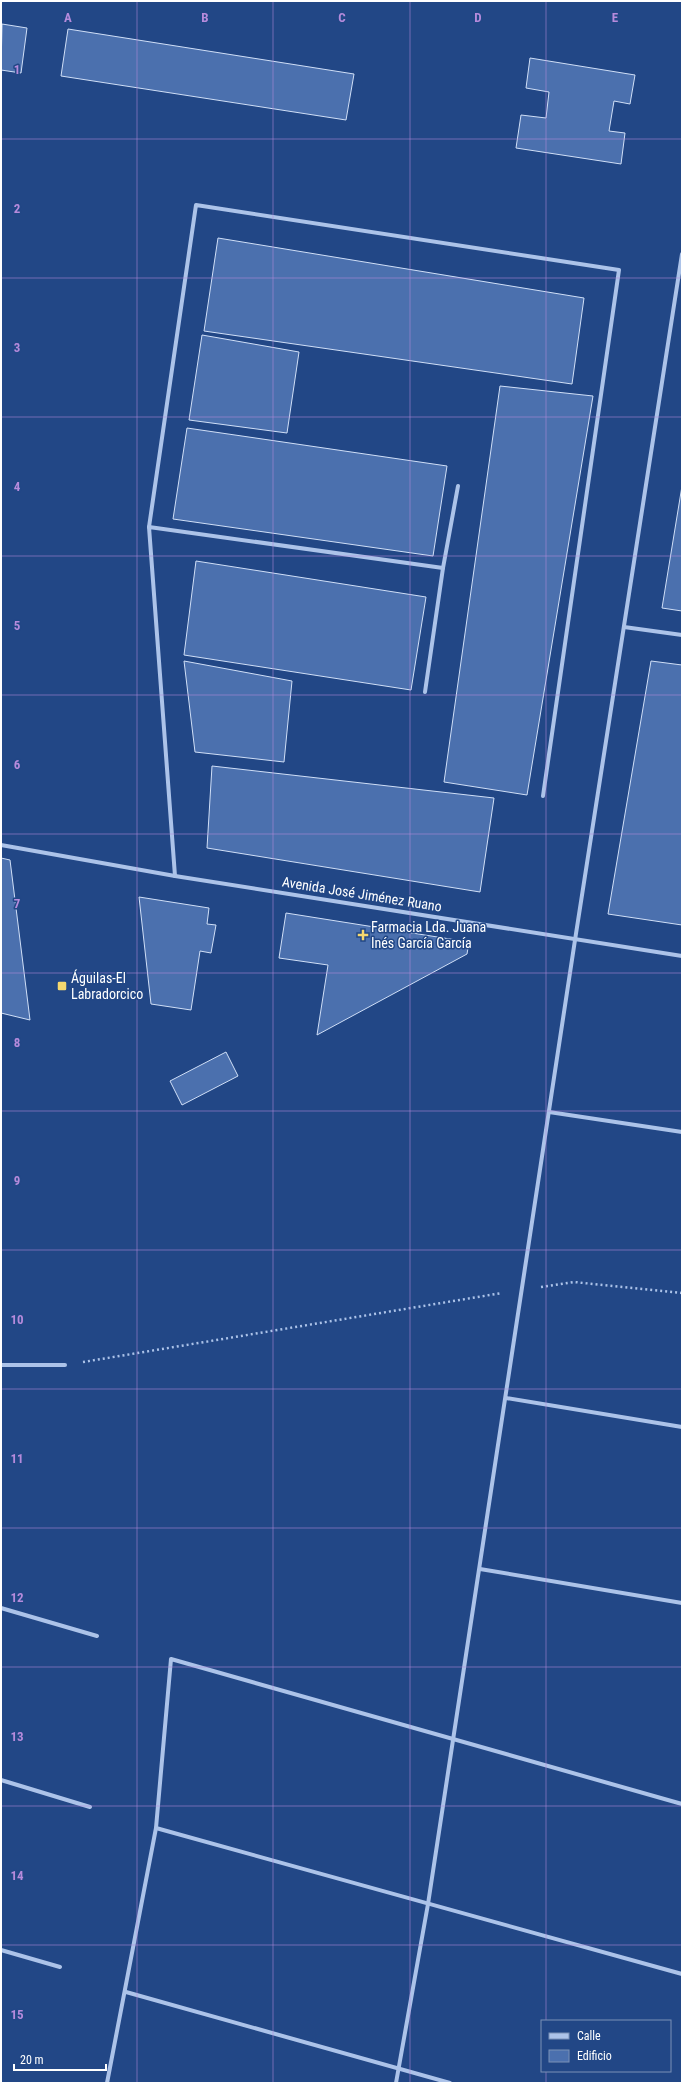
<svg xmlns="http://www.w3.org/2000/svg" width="683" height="2084" viewBox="0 0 683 2084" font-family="'Roboto Condensed',sans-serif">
<rect width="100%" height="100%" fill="#224786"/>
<g fill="#4b70ae" stroke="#d0dff7">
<polygon points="2,24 27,28 21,73 1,70"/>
<polygon points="68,29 354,74 346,120 61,76"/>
<polygon points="530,58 635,75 630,104 614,101 609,131 625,133 621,164 516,148 521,115 546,118 549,92 526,88"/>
<polygon points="218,238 584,298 572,384 204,331"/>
<polygon points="202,335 299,352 287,433 189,420"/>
<polygon points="500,386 593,396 527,795 444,782"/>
<polygon points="187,428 447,466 433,556 173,519"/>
<polygon points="682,486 682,611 662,608"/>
<polygon points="196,561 426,597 411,690 184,655"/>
<polygon points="184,661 292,681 284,762 195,752"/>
<polygon points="651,661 682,665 682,925 608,914"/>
<polygon points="212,766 494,798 480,892 207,848"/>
<polygon points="1,858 10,860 30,1020 1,1013"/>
<polygon points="139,897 209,908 207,924 216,925 211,953 200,951 191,1010 151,1004"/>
<polygon points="286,913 469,942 467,954 317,1035 328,965 279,958"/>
<polygon points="226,1052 238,1076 182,1105 170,1081"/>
</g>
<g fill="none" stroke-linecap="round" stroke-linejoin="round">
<g stroke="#acc3e9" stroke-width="2.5" stroke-dasharray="2 3" stroke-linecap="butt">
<polyline points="541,1287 574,1282 682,1293"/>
<polyline points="83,1362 502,1293"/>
</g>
<g stroke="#acc3e9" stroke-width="4">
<polyline points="149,527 196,205 619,270 543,796"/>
<polyline points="624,627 682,635"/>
<polyline points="425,692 443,568 458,486"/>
<polyline points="1,845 175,876 682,956"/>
<polyline points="175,876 149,527 443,568"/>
<polyline points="549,1112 682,1132"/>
<polyline points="1,1365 65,1365"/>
<polyline points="506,1398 682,1427"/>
<polyline points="480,1569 682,1603"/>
<polyline points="1,1608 97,1636"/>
<polyline points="1,1780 90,1807"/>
<polyline points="156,1828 682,1974"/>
<polyline points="1,1950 60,1967"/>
<polyline points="126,1992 450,2083"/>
<polyline points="107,2083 156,1828 171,1659 682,1804"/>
<polyline points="396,2083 428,1904 575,940 682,254"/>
</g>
</g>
<path fill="none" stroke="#b68bdc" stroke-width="1" stroke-opacity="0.55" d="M 137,1 L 137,2083M 273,1 L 273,2083M 410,1 L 410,2083M 546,1 L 546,2021M 1,139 L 682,139M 1,278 L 682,278M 1,417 L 682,417M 1,556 L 682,556M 1,695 L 682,695M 1,834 L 682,834M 1,973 L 682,973M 1,1111 L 682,1111M 1,1250 L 682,1250M 1,1389 L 682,1389M 1,1528 L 682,1528M 1,1667 L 682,1667M 1,1806 L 682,1806M 1,1945 L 682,1945M 546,2071 L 546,2083"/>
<g fill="#f5d86f" stroke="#224786" stroke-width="1.5">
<path d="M361 929h4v4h4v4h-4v4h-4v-4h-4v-4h4z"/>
<rect x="57" y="981" width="10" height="10" rx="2"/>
</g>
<g text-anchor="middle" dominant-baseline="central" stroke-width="3" stroke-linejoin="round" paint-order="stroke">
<g font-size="14" fill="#fff" stroke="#224786">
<text transform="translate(362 894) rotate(9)">Avenida José Jiménez Ruano</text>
</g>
<g font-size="14" fill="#fff" stroke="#224786" text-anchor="start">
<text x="371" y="927">Farmacia Lda. Juana<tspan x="371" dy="16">Inés García García</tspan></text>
<text x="71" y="978">Águilas-El<tspan x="71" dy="16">Labradorcico</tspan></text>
</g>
</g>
<g font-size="13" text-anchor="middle" font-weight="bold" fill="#b68bdc" stroke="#224786" stroke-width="3" stroke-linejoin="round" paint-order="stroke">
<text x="68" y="22">A</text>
<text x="205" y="22">B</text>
<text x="342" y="22">C</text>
<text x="478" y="22">D</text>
<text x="615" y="22">E</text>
<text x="17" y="74">1</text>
<text x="17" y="213">2</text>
<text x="17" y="352">3</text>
<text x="17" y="491">4</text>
<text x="17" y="630">5</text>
<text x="17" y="769">6</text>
<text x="17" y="908">7</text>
<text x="17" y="1047">8</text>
<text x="17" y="1185">9</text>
<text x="17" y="1324">10</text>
<text x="17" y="1463">11</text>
<text x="17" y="1602">12</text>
<text x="17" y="1741">13</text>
<text x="17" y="1880">14</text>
<text x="17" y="2019">15</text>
</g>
<rect width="683" height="2084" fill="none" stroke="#ffffff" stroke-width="4"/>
<rect x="541" y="2020" width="130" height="52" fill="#224786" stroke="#7a91b6"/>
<rect x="549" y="2033" width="20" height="6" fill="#acc3e9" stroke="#7a91b6"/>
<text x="577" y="2040" font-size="12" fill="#ffffff">Calle</text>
<rect x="549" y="2050" width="20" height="12" fill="#4b70ae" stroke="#7a91b6"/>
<text x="577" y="2060" font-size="12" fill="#ffffff">Edificio</text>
<path d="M14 2064v6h92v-6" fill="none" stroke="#ffffff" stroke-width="2"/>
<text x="20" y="2064" font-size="12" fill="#ffffff" stroke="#224786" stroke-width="3" paint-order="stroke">20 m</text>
</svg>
